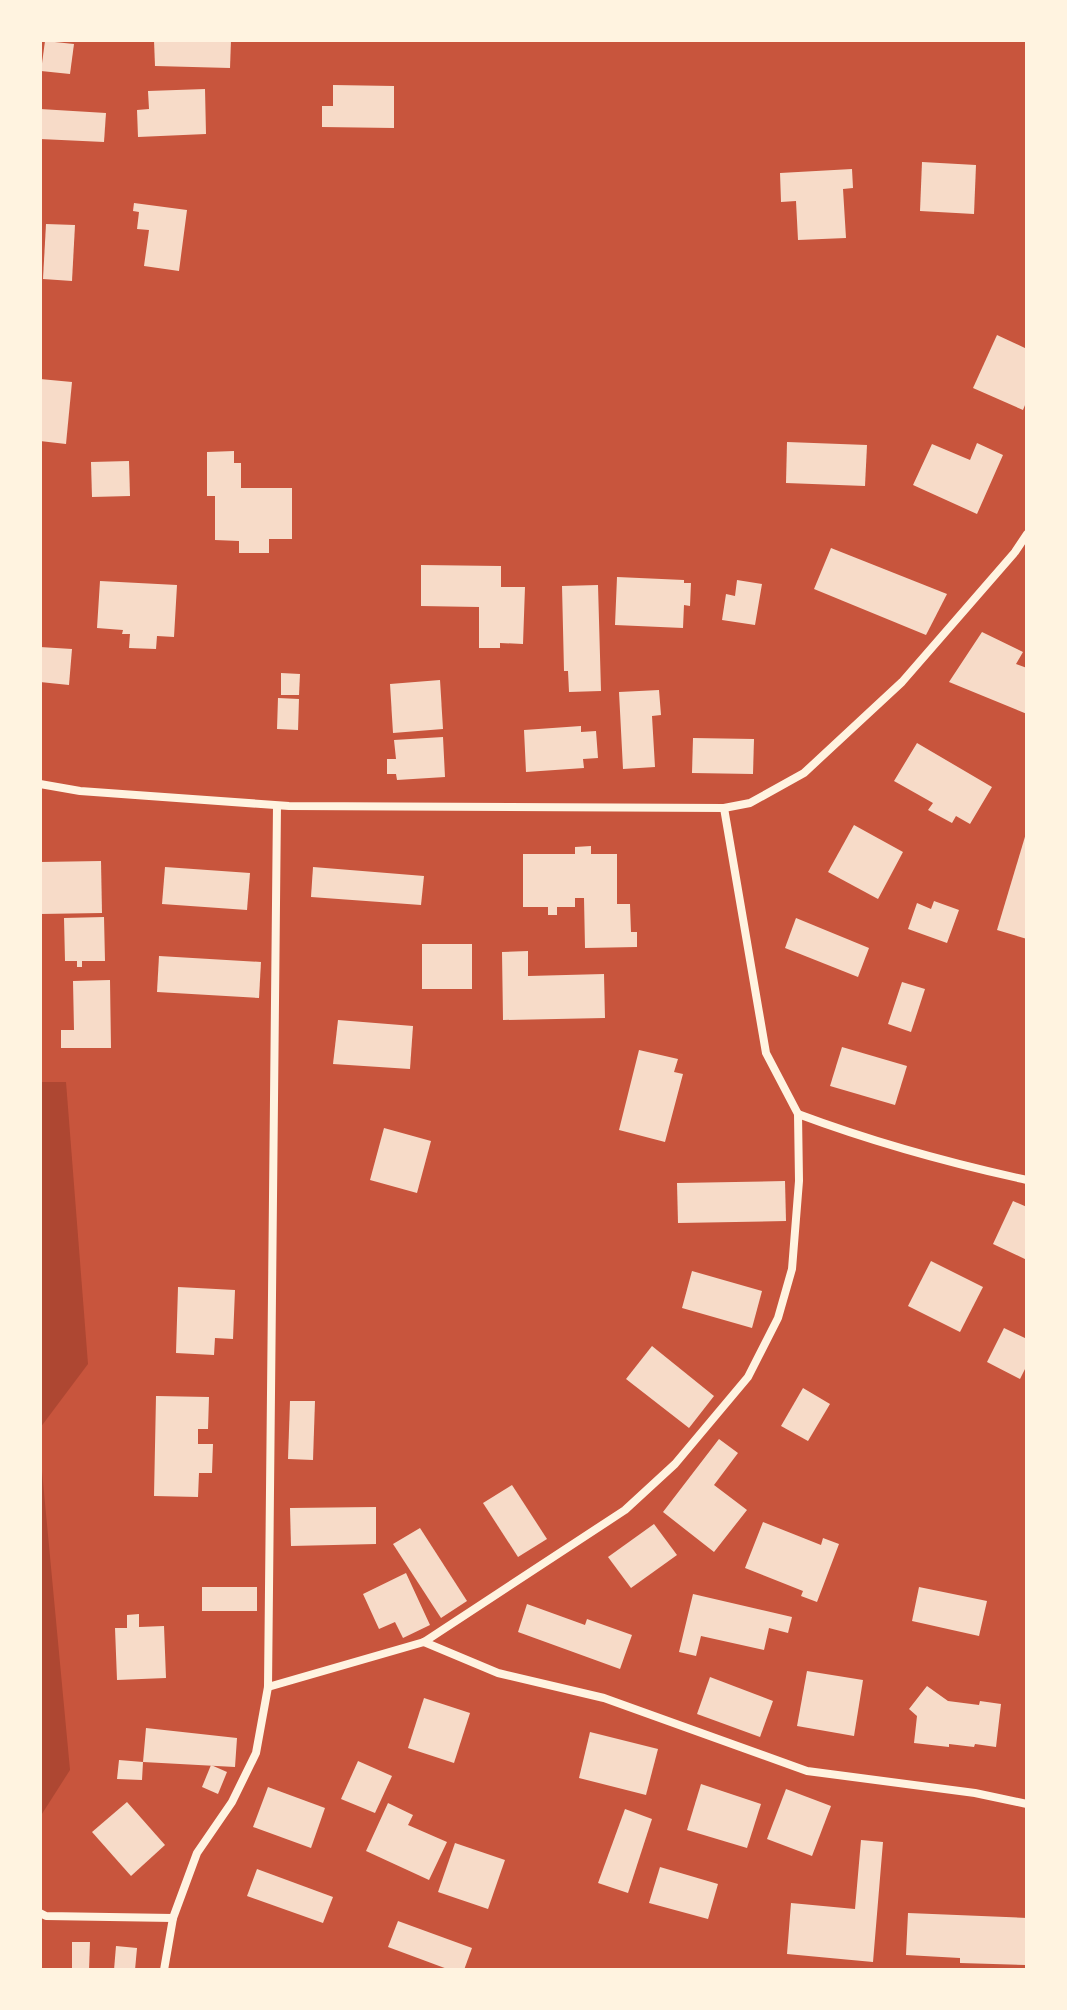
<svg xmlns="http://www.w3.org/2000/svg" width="1067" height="2010" viewBox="0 0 1067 2010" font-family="'DejaVu Sans',sans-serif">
<rect width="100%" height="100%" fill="#c8553d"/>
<g fill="#ae4732">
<polygon points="40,1082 66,1082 88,1364 40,1428"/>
<polygon points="40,1450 70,1770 40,1817"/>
</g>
<g fill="#f7dbc8">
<polygon points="154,40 231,40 230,68 155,66"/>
<polygon points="45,41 74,44 70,74 41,71"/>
<polygon points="333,85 394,86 394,128 322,127 322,106 333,106"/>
<polygon points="205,89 206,134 138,137 137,110 149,109 148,91"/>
<polygon points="40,109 106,113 104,142 40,139"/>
<polygon points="922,162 976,165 974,214 920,211"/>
<polygon points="852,169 853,188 843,189 846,238 798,240 796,201 781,202 780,173"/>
<polygon points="134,203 187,210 179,271 144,266 149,230 137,229 139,212 133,211"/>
<polygon points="46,224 75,225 72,281 43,279"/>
<polygon points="997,335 1027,349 1027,400 1023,410 973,388"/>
<polygon points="40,379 72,382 66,444 40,441"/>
<polygon points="787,442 867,445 865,486 786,483"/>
<polygon points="977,443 1003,455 977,514 913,485 932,444 970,460"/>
<polygon points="234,451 234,463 241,463 241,488 292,488 292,539 269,539 269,553 239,553 239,541 215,540 215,496 207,496 207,452"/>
<polygon points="129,461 130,496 92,497 91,462"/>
<polygon points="831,548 947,594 926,635 814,589"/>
<polygon points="421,565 501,566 501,587 525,587 523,644 500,643 500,648 479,648 479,607 421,606"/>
<polygon points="617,577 684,580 684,583 691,583 690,606 684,605 683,628 615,625"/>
<polygon points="737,580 762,584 755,625 722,620 726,594 735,596"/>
<polygon points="100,581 177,585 174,637 157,636 156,649 129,648 130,634 122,634 123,630 97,628"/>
<polygon points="598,585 601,691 569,692 568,671 564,671 562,586"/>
<polygon points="982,632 1023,652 1016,664 1027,668 1027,714 949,682"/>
<polygon points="40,647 72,649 69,685 40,682"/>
<polygon points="281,673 300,674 299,695 281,695"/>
<polygon points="440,680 443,729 393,733 390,684"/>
<polygon points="659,690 661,715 652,716 655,767 623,769 619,692"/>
<polygon points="278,698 299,699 298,730 277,729"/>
<polygon points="581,726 581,732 596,731 598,758 583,759 584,768 526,772 524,730"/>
<polygon points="443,737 445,777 397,780 396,774 387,774 387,759 396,759 394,740"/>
<polygon points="693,738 754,739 753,774 692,773"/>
<polygon points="917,743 992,787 970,824 956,816 952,823 928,810 933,803 894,781"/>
<polygon points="854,825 903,852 878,899 828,872"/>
<polygon points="1027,830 1027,939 997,930"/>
<polygon points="591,846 591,854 617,854 617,904 630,904 631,932 637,932 637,947 585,948 584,898 575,898 575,907 557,907 557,915 548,915 548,907 523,907 523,854 575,854 575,847"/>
<polygon points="101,861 102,913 40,914 40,862"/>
<polygon points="165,867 250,873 247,910 162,904"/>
<polygon points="313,867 424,876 421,905 311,897"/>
<polygon points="934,901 959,910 947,943 908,929 917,903 931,909"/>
<polygon points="104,917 105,961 82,961 82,967 77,967 77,961 65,961 64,918"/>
<polygon points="796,918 869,948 858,977 785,948"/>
<rect x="422" y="944" width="50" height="45"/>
<polygon points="528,951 528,976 604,974 605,1018 503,1020 502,952"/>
<polygon points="159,956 261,962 259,998 157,992"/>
<polygon points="110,980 111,1048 61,1048 61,1030 74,1030 73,981"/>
<polygon points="902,982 925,989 911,1032 888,1024"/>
<polygon points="338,1020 413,1026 410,1069 333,1064"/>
<polygon points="842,1047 907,1066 895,1105 830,1086"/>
<polygon points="639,1050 678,1059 674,1072 683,1074 665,1142 619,1130"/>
<polygon points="384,1128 431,1141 417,1193 370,1180"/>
<polygon points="785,1181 786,1221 678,1223 677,1183"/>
<polygon points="1013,1201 1027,1207 1027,1260 993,1244"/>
<polygon points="931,1261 983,1287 960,1332 908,1306"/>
<polygon points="692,1271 762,1291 752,1328 682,1308"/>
<polygon points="178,1287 235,1290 233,1339 215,1338 214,1355 176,1353"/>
<polygon points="1004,1328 1027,1339 1027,1365 1020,1379 987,1362"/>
<polygon points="652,1346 714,1396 689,1428 626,1379"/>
<polygon points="803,1388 830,1404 808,1441 781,1426"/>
<polygon points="156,1396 209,1397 208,1429 198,1429 198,1444 213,1444 212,1473 199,1473 198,1497 154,1496"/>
<polygon points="290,1401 315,1401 313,1460 288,1459"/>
<polygon points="719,1439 738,1453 714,1485 747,1510 714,1552 663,1512"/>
<polygon points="512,1485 547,1539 518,1557 483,1503"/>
<polygon points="376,1507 376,1544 291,1546 290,1508"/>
<polygon points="763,1522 821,1545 823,1538 839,1544 817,1602 801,1596 803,1591 745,1568"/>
<polygon points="654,1524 677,1555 631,1588 608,1557"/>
<polygon points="420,1528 467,1601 441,1618 393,1544"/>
<polygon points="406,1573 430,1625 403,1638 395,1622 379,1629 363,1594"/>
<rect x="202" y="1587" width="55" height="24"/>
<polygon points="919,1587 987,1601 979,1636 912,1621"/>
<polygon points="693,1594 792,1617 788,1633 769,1628 764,1650 701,1636 696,1656 679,1652"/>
<polygon points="527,1604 585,1625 587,1619 632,1635 620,1669 518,1632"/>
<polygon points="139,1614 139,1627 164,1626 166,1678 117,1680 115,1628 127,1628 127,1615"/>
<polygon points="807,1671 863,1680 854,1736 797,1726"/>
<polygon points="710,1677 773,1701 760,1737 697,1714"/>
<polygon points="927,1686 948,1701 979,1705 980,1701 1001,1704 996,1747 975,1744 974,1747 949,1744 949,1747 914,1743 917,1716 909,1709"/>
<polygon points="424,1698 470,1713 454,1763 408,1748"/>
<polygon points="146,1728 237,1738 235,1767 143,1762 142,1780 117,1779 119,1760 143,1762"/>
<polygon points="590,1732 658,1749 646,1795 579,1778"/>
<polygon points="358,1761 392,1776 375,1813 341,1799"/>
<polygon points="211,1765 227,1772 218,1794 202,1787"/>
<polygon points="701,1784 761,1804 747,1848 687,1830"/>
<polygon points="268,1787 325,1808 311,1848 253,1827"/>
<polygon points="786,1789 831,1806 812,1856 767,1839"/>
<polygon points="127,1802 165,1845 131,1876 92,1832"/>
<polygon points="388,1803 413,1815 408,1825 447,1842 429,1880 366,1851"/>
<polygon points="625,1809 652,1819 628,1893 598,1883"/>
<polygon points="861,1840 883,1842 873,1962 787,1954 791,1903 855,1909"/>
<polygon points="455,1843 505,1860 488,1909 438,1892"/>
<polygon points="660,1867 718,1884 708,1919 649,1903"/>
<polygon points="257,1869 333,1897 323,1923 247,1896"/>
<polygon points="908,1913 1027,1918 1026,1965 960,1963 960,1958 906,1955"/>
<polygon points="398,1921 472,1948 464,1970 450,1970 388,1947"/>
<polygon points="72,1942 90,1942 89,1970 72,1970"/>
<polygon points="116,1946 137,1948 135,1970 114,1970"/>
</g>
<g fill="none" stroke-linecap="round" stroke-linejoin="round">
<g stroke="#fff3e0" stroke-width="8">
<polyline points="40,784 80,791 289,806 724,808 750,803 804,773 902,682 1015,552 1027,534"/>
<path d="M 724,808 L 766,1053 L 798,1114 C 873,1142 949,1163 1027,1180"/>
<polyline points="424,1642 498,1673 604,1698 807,1771 975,1793 1027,1804"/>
<polyline points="268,1687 424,1642 625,1510 675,1464 748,1377 778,1318 792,1269 799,1181 798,1114"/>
<polyline points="40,1913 46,1916 173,1918"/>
<polyline points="164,1970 173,1918 197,1853 232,1802 256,1753 268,1687 277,806"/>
</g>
</g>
<rect width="1067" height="2010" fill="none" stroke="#fff3e0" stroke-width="84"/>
</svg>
